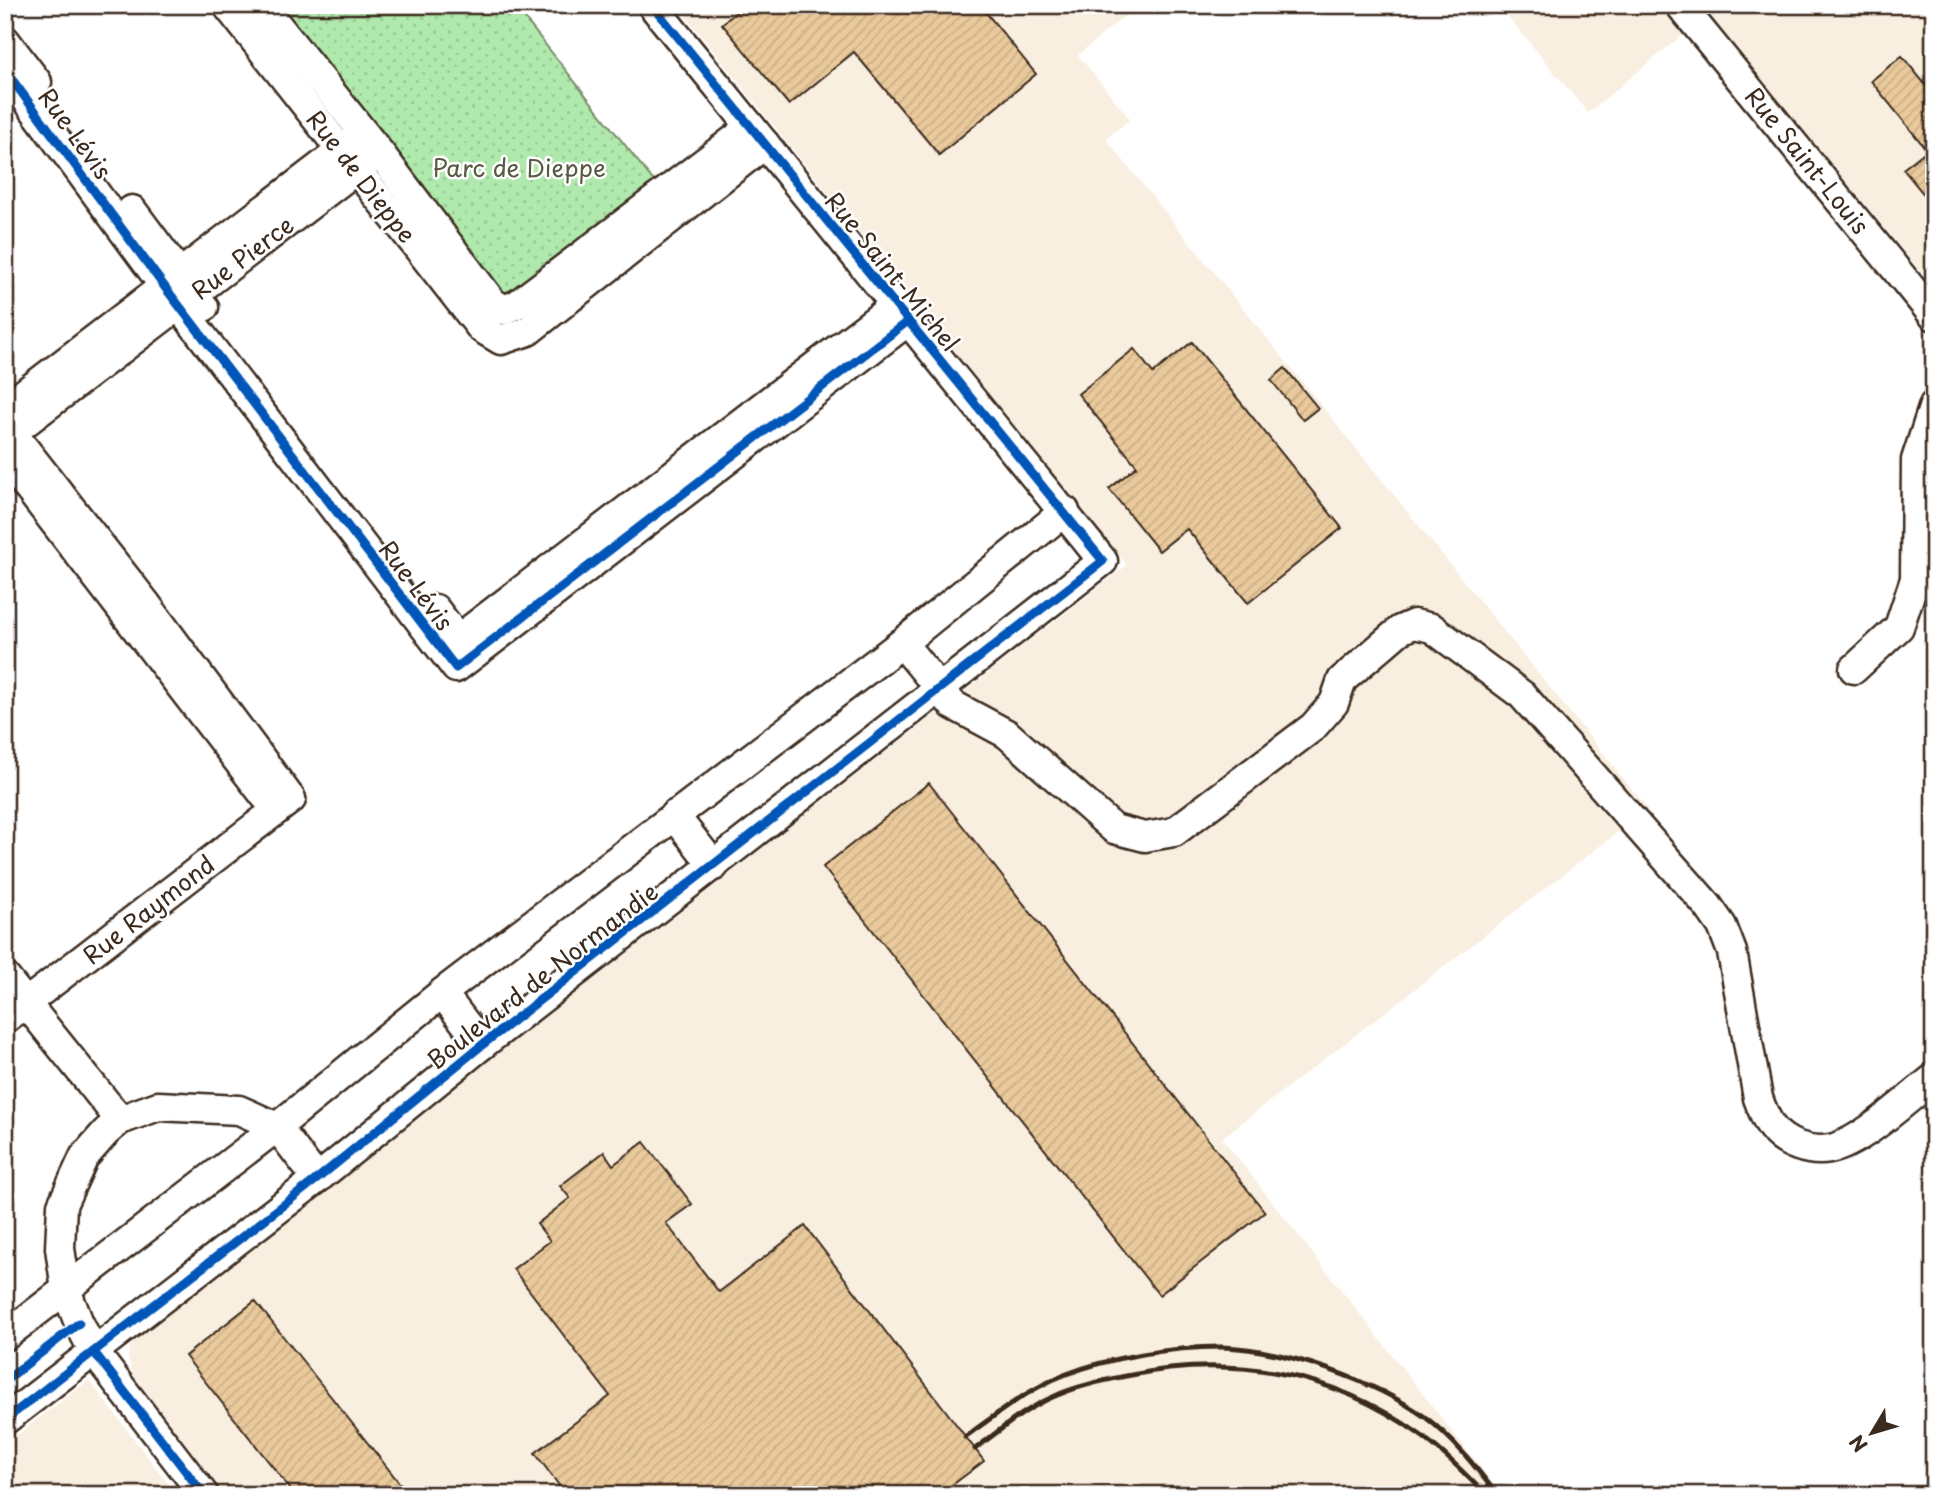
<svg xmlns="http://www.w3.org/2000/svg" width="1939" height="1500" viewBox="0 0 1939 1500" font-family="'Playpen Sans',sans-serif">
<defs>
<pattern id="park-dots" width="8" height="8" patternUnits="userSpaceOnUse" patternTransform="scale(1.75)"><rect width="8" height="8" fill="#b0e9ad"/><path d="M2 2h.1M6 6h.1" fill="none" stroke="#98c894" stroke-width="1.8" stroke-linecap="round"/></pattern>
<pattern id="building-hatch" width="6" height="6" patternUnits="userSpaceOnUse" patternTransform="scale(1.75)"><rect width="6" height="6" fill="#eaca9c"/><path d="M-1 1l2-2M0 6l6-6M5 7l2-2" fill="none" stroke="#caae86"/></pattern>
</defs>
<rect width="100%" height="100%" fill="#fff"/>
<filter id="ink" filterUnits="userSpaceOnUse"><feTurbulence type="fractalNoise" baseFrequency=".0143" numOctaves="2"/><feDisplacementMap in="SourceGraphic" scale="14" xChannelSelector="R" yChannelSelector="G"/><feConvolveMatrix kernelMatrix="1 2 1 2 8 2 1 2 1" color-interpolation-filters="sRGB"/></filter>
<g filter="url(#ink)">
<g fill="#f9efe1">
<polygon points="700,5 1138,5 1078,55 1130,119 1106,139 1648,809 1222,1138 1502,1495 224,1495 131,1372 128,1355 134,1336 1127,565 686,17"/>
<polygon points="1498,5 1934,5 1934,288 1708,14 1588,113"/>
<polygon points="89,1380 177,1495 5,1495 5,1444"/>
</g>
<polygon fill="url(#park-dots)" stroke="#768a66" stroke-width="2" points="266,5 514,5 663,193 501,299"/>
<g fill="url(#building-hatch)" stroke="#3b2a1e" stroke-width="2">
<polygon points="745,5 980,5 1036,74 939,155 854,52 789,105 722,24"/>
<polygon points="1902,56 1934,95 1934,207 1903,169 1927,150 1871,81"/>
<polygon points="1192,342 1342,528 1248,603 1187,529 1159,551 1109,489 1137,466 1078,394 1134,349 1153,373"/>
<polygon points="1285,368 1318,408 1303,420 1271,380"/>
<polygon points="929,783 1265,1212 1159,1295 823,867"/>
<polygon points="644,1142 692,1204 666,1223 719,1292 805,1226 984,1461 939,1495 566,1495 535,1453 610,1396 513,1269 550,1241 537,1224 570,1198 560,1186 604,1152 613,1165"/>
<polygon points="255,1301 409,1495 295,1495 185,1356"/>
</g>
<g fill="none" stroke-linecap="round" stroke-linejoin="round">
<defs>
<g id="minor">
<polyline points="227,5 481,328 501,340 528,331 765,144"/>
<polyline points="261,5 379,152 492,302 504,310 518,304 751,127"/>
<polyline points="1680,5 1934,316"/>
<polyline points="5,40 37,82"/>
<polyline points="5,70 164,286 456,668 908,321"/>
<polyline points="132,210 204,307"/>
<polyline points="5,408 356,139"/>
<polyline points="5,424 147,605 291,799"/>
<polyline points="5,438 370,159"/>
<polyline points="5,458 265,796"/>
<polyline points="435,609 458,639 895,305"/>
<path d="M 902,643 L 953,705 L 1007,734 L 1114,829 L 1145,837 L 1174,832 L 1313,727 L 1334,703 L 1342,680 L 1400,630 L 1414,624 L 1432,628 L 1522,695 L 1708,906 L 1722,926 L 1732,952 L 1758,1098 C 1766,1121 1774,1138 1798,1146 C 1809,1150 1819,1151 1830,1149 C 1861,1143 1908,1098 1934,1078"/>
<polyline points="1854,669 1899,627 1915,579 1916,460 1934,405"/>
<polyline points="674,815 714,866"/>
<polyline points="5,977 120,1120"/>
<polyline points="442,993 482,1045"/>
<polyline points="5,1019 291,799"/>
<polyline points="5,1336 277,1127 442,993 902,643 1065,511"/>
<polyline points="5,1420 317,1179 482,1045 1103,561 652,5"/>
<polyline points="204,1495 94,1352 79,1323 66,1290 60,1248 62,1205 84,1157 106,1132 120,1120 158,1106 239,1110 277,1127 317,1179"/>
</g>
</defs>
<use href="#minor" stroke="#3b2a1e" stroke-width="33"/>
<use href="#minor" stroke="#fff" stroke-width="28"/>
<g stroke="#3b2a1e" stroke-width="5">
<path d="M 965,1437 C 997,1414 1028,1389 1064,1375 C 1110,1357 1172,1347 1221,1347 C 1282,1348 1375,1381 1425,1417 C 1453,1438 1476,1467 1497,1495"/>
<path d="M 975,1449 C 1000,1430 1026,1408 1055,1396 C 1077,1386 1102,1381 1126,1376 C 1231,1354 1331,1371 1419,1434 C 1443,1451 1465,1474 1486,1495"/>
</g>
<defs>
<g id="cycleway">
<polyline points="5,70 164,286 456,668 908,321"/>
<polyline points="94,1352 204,1495"/>
<polyline points="5,1381 79,1323"/>
<polyline points="5,1420 317,1179 482,1045 1103,561 652,5"/>
</g>
</defs>
<use href="#cycleway" stroke="#fff" stroke-width="13"/>
<use href="#cycleway" stroke="#0057b8" stroke-width="9"/>
</g>
</g>
<g text-anchor="middle" dominant-baseline="central" stroke-width="5" stroke-linejoin="round" paint-order="stroke">
<g font-size="24" fill="#3b2a1e" stroke="#fff">
<text transform="translate(76 133) rotate(54)">Rue Lévis</text>
<text transform="translate(1808 160) rotate(51)">Rue Saint-Louis</text>
<text transform="translate(362 176) rotate(52)">Rue de Dieppe</text>
<text transform="translate(242 257) rotate(-37)">Rue Pierce</text>
<text transform="translate(893 271) rotate(51)">Rue Saint-Michel</text>
<text transform="translate(417 585) rotate(53)">Rue Lévis</text>
<text transform="translate(148 909) rotate(-38)">Rue Raymond</text>
<text transform="translate(542 975) rotate(-38)">Boulevard de Normandie</text>
</g>
<g font-size="24" fill="#585a42" stroke="#fff">
<text x="519" y="167">Parc de Dieppe</text>
</g>
</g>
<rect width="1939" height="1500" fill="none" stroke="#fff" stroke-width="28"/>
<rect x="14" y="14" width="1911" height="1472" fill="none" stroke="#3b2a1e" stroke-width="2.5" filter="url(#ink)"/>
<g transform="translate(1872 1433) rotate(232)" stroke="#ffffff" stroke-width="5" paint-order="stroke">
<path d="M0-5L12 26L0 18L-12 26Z" fill="#3b2a1e"/>
<text y="-10" font-size="19" font-weight="bold" text-anchor="middle" fill="#3b2a1e">N</text>
</g>
</svg>
